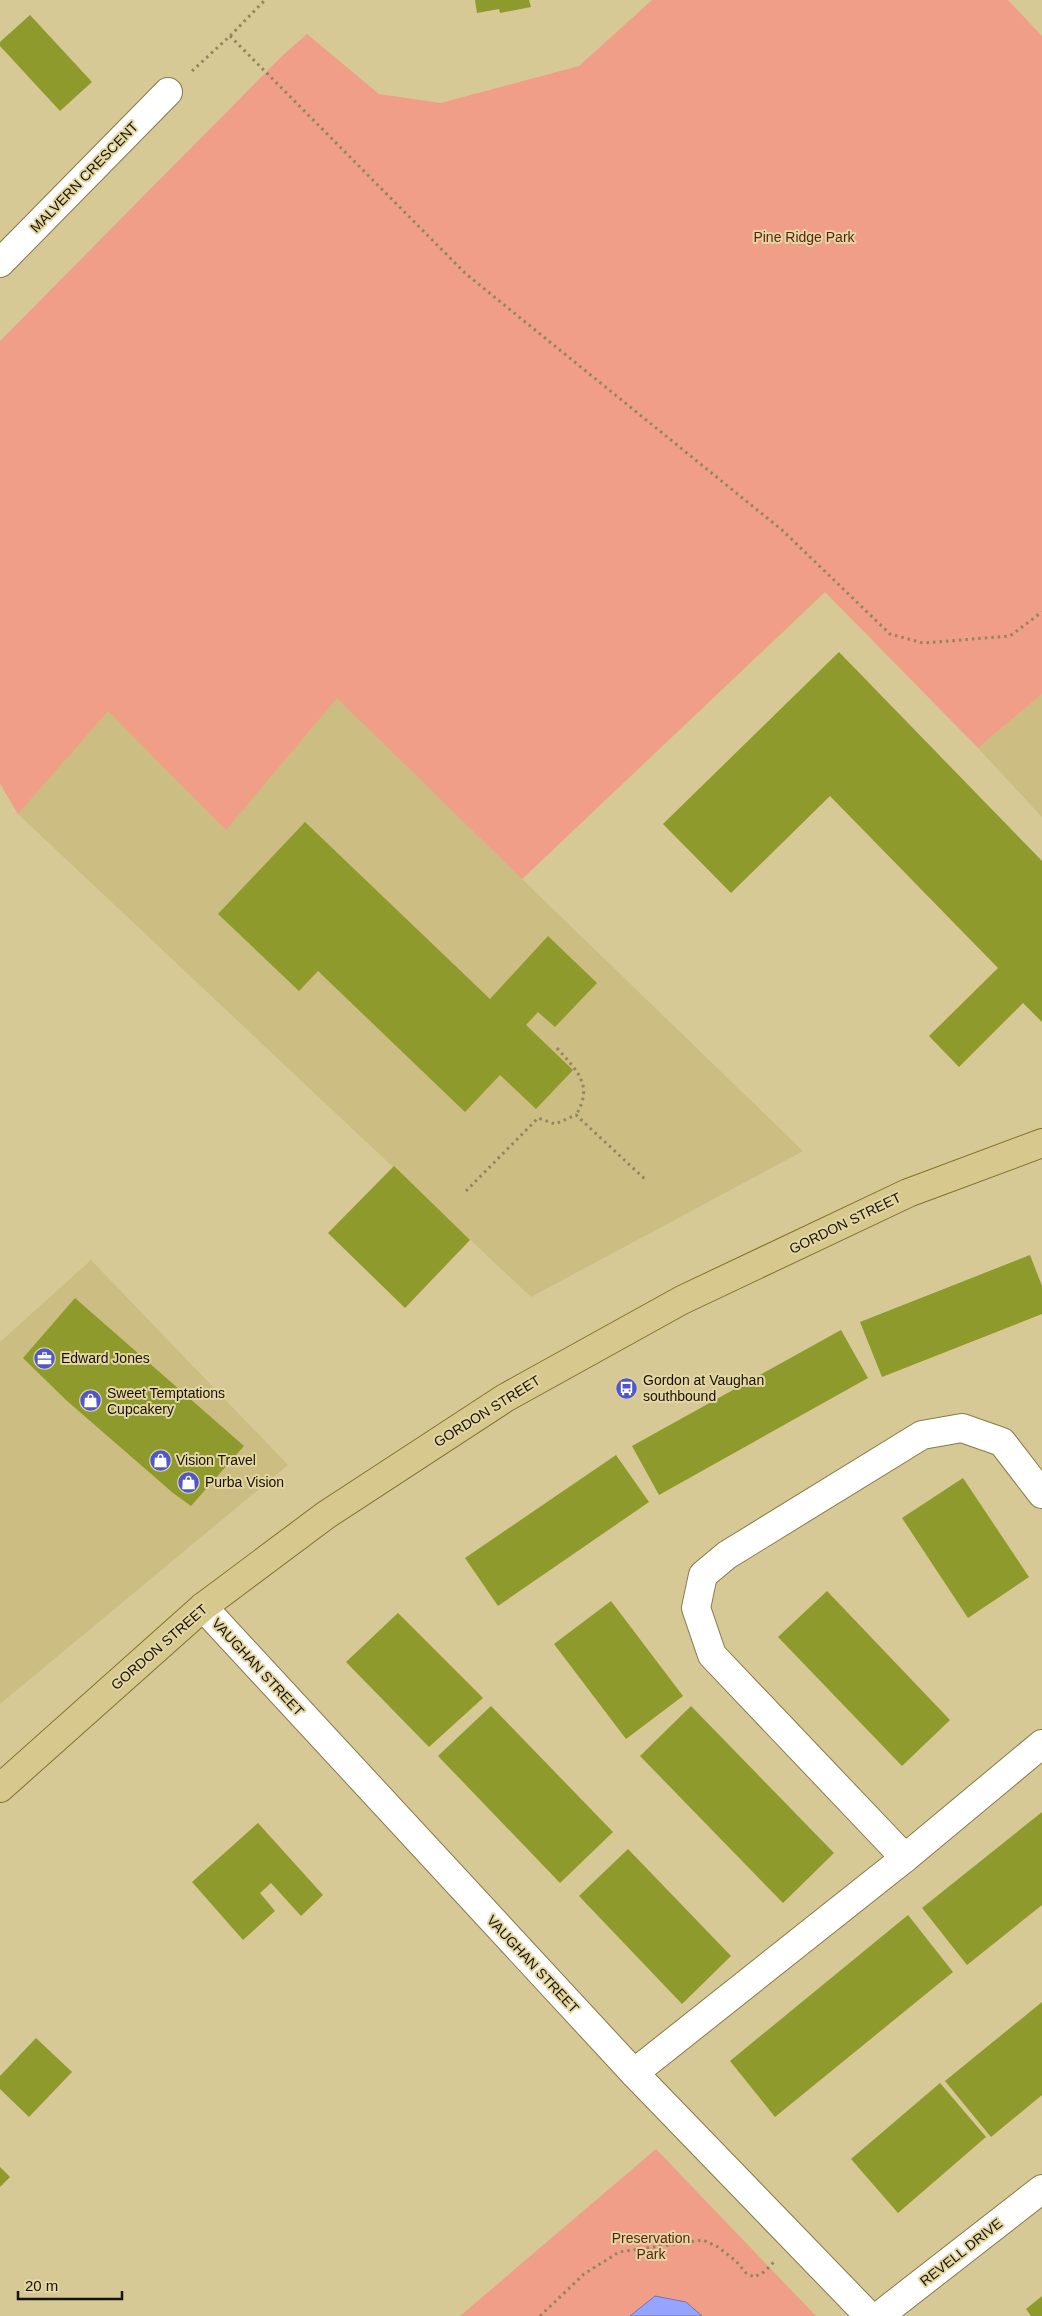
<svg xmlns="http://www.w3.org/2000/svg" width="1042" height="2316" viewBox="0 0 1042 2316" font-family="Helvetica,sans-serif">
<rect width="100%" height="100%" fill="#d6c995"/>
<g fill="#ccbd82">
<polygon points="0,341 825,592 522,879 803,1151 531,1297 18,814 0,784"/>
<polygon points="1042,694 1042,817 978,748"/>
<polygon points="91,1260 288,1465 0,1704 0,1342"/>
</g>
<g fill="#f19e88">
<polygon points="652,0 1008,0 1042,36 1042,694 978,748 825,592 522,879 337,698 226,830 108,711 18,814 0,783 0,341 283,55 307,34 379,94 441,103 579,66"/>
<polygon points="656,2149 816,2316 460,2316"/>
</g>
<polygon fill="#95a4ff" stroke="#6f78b3" points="655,2296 686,2302 702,2316 630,2316"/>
<g fill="#8e9a2b">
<polygon points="475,0 529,0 531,7 500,13 499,9 477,13"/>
<polygon points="30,15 92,82 60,111 0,46 0,42"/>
<polygon points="839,652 1042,861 1042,1022 1023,1003 959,1067 929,1036 998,968 830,796 731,893 663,824"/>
<polygon points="305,822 490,999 548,936 597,983 555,1027 538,1012 526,1025 573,1070 536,1109 500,1075 465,1112 318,971 299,991 218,914"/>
<polygon points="394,1166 470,1240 405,1308 328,1233"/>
<polygon points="1030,1255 1042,1286 1042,1314 882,1377 860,1322"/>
<polygon points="75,1298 244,1446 191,1506 173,1493 66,1400 23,1358"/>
<polygon points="841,1330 868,1378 659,1495 632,1446"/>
<polygon points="616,1455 649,1502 498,1606 465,1558"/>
<polygon points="963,1478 1029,1577 968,1618 902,1518"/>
<polygon points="827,1591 950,1720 902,1766 778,1637"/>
<polygon points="611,1601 683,1696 626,1739 554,1644"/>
<polygon points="398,1613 483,1698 429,1747 346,1662"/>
<polygon points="491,1706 613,1832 560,1883 438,1756"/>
<polygon points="691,1706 834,1853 783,1903 640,1756"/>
<polygon points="1042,1812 1042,1905 967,1965 922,1908"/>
<polygon points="258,1823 323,1895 301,1916 271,1883 260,1893 275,1911 243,1940 192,1882"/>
<polygon points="628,1849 731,1956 682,2004 579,1896"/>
<polygon points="908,1915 953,1972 775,2117 730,2061"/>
<polygon points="1042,2002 1042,2095 991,2137 945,2081"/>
<polygon points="36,2038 72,2072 29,2117 0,2089 0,2076"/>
<polygon points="940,2083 986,2137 898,2213 851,2159"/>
<polygon points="0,2167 10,2177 0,2187"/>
<polygon points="1042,2296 1042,2316 1031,2316 1026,2309"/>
</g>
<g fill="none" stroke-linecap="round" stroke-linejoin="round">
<defs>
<g id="minor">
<polyline points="0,263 168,92"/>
<polyline points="203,1607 634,2073 869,2316"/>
<polyline points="905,1858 712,1655 696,1608 703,1575 727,1555 922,1435 962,1428 1002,1442 1042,1494"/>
<polyline points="634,2073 905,1858 1042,1744"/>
<polyline points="879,2316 1042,2189"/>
</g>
<polyline id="major" points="0,1788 203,1607 326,1515 505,1398 682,1300 908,1193 1042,1143"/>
</defs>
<use href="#minor" stroke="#867a49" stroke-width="30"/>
<use href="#major" stroke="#82712b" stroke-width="30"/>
<g stroke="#90865f" stroke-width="3" stroke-dasharray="2.5 4" stroke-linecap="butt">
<polyline points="230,36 466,274 782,530 890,634 923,643 1010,636 1042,612"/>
<polyline points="192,71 230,36 265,0"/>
<path d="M 557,1048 C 577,1071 594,1085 576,1115"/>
<polyline points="466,1191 538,1118 555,1124 576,1115 647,1181"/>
<polyline points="540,2316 584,2274 619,2252 703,2240 718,2247 736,2261 746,2273 754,2277 764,2272 774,2262"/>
</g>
<use href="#minor" stroke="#fff" stroke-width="28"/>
<use href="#major" stroke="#d7c88e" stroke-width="28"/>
</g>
<defs>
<symbol id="office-disc" viewBox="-11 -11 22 22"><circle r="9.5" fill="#5057cd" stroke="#e3d6a2"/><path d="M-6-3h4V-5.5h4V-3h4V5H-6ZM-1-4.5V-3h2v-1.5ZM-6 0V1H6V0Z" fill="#fff"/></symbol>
<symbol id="bus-disc" viewBox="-11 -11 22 22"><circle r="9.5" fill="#5057cd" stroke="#e3d6a2"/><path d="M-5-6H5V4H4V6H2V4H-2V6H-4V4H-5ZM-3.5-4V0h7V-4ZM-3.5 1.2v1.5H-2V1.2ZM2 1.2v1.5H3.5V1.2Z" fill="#fff"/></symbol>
<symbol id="shop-disc" viewBox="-11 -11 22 22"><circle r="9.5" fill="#5057cd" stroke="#e3d6a2"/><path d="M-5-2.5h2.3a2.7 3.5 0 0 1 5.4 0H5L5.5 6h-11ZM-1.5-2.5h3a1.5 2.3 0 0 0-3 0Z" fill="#fff"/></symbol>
</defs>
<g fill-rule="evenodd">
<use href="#office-disc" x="32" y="1346" width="25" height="25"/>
<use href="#bus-disc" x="614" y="1376" width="25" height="25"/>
<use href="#shop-disc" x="78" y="1388" width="25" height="25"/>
<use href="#shop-disc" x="148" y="1448" width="25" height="25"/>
<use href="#shop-disc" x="176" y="1470" width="25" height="25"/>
</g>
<g text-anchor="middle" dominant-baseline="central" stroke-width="4" stroke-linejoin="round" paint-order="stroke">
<g font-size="14" fill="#171201" stroke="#e3d6a2">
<text transform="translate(84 177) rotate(-46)">MALVERN CRESCENT</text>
<text transform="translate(845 1223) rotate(-26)">GORDON STREET</text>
<text transform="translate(487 1411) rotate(-32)">GORDON STREET</text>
<text transform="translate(159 1647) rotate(-41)">GORDON STREET</text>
<text transform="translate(258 1667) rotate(47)">VAUGHAN STREET</text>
<text transform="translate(533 1964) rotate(47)">VAUGHAN STREET</text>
<text transform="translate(961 2252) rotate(-38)">REVELL DRIVE</text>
</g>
<g font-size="14" fill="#5e1e0d" stroke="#e3d6a2">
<text x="804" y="237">Pine Ridge Park</text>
<text x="651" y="2238">Preservation<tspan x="651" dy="16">Park</tspan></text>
</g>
<g font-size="14" fill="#171201" stroke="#e3d6a2" text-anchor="start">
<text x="61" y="1358">Edward Jones</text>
<text x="643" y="1380">Gordon at Vaughan<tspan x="643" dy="16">southbound</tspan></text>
<text x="107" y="1393">Sweet Temptations<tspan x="107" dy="16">Cupcakery</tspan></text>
<text x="176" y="1460">Vision Travel</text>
<text x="205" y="1482">Purba Vision</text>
</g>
</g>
<path d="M18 2291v8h104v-8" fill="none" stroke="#171201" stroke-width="2.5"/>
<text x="25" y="2291" font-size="15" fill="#171201" stroke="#e3d6a2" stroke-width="4" paint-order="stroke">20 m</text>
</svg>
